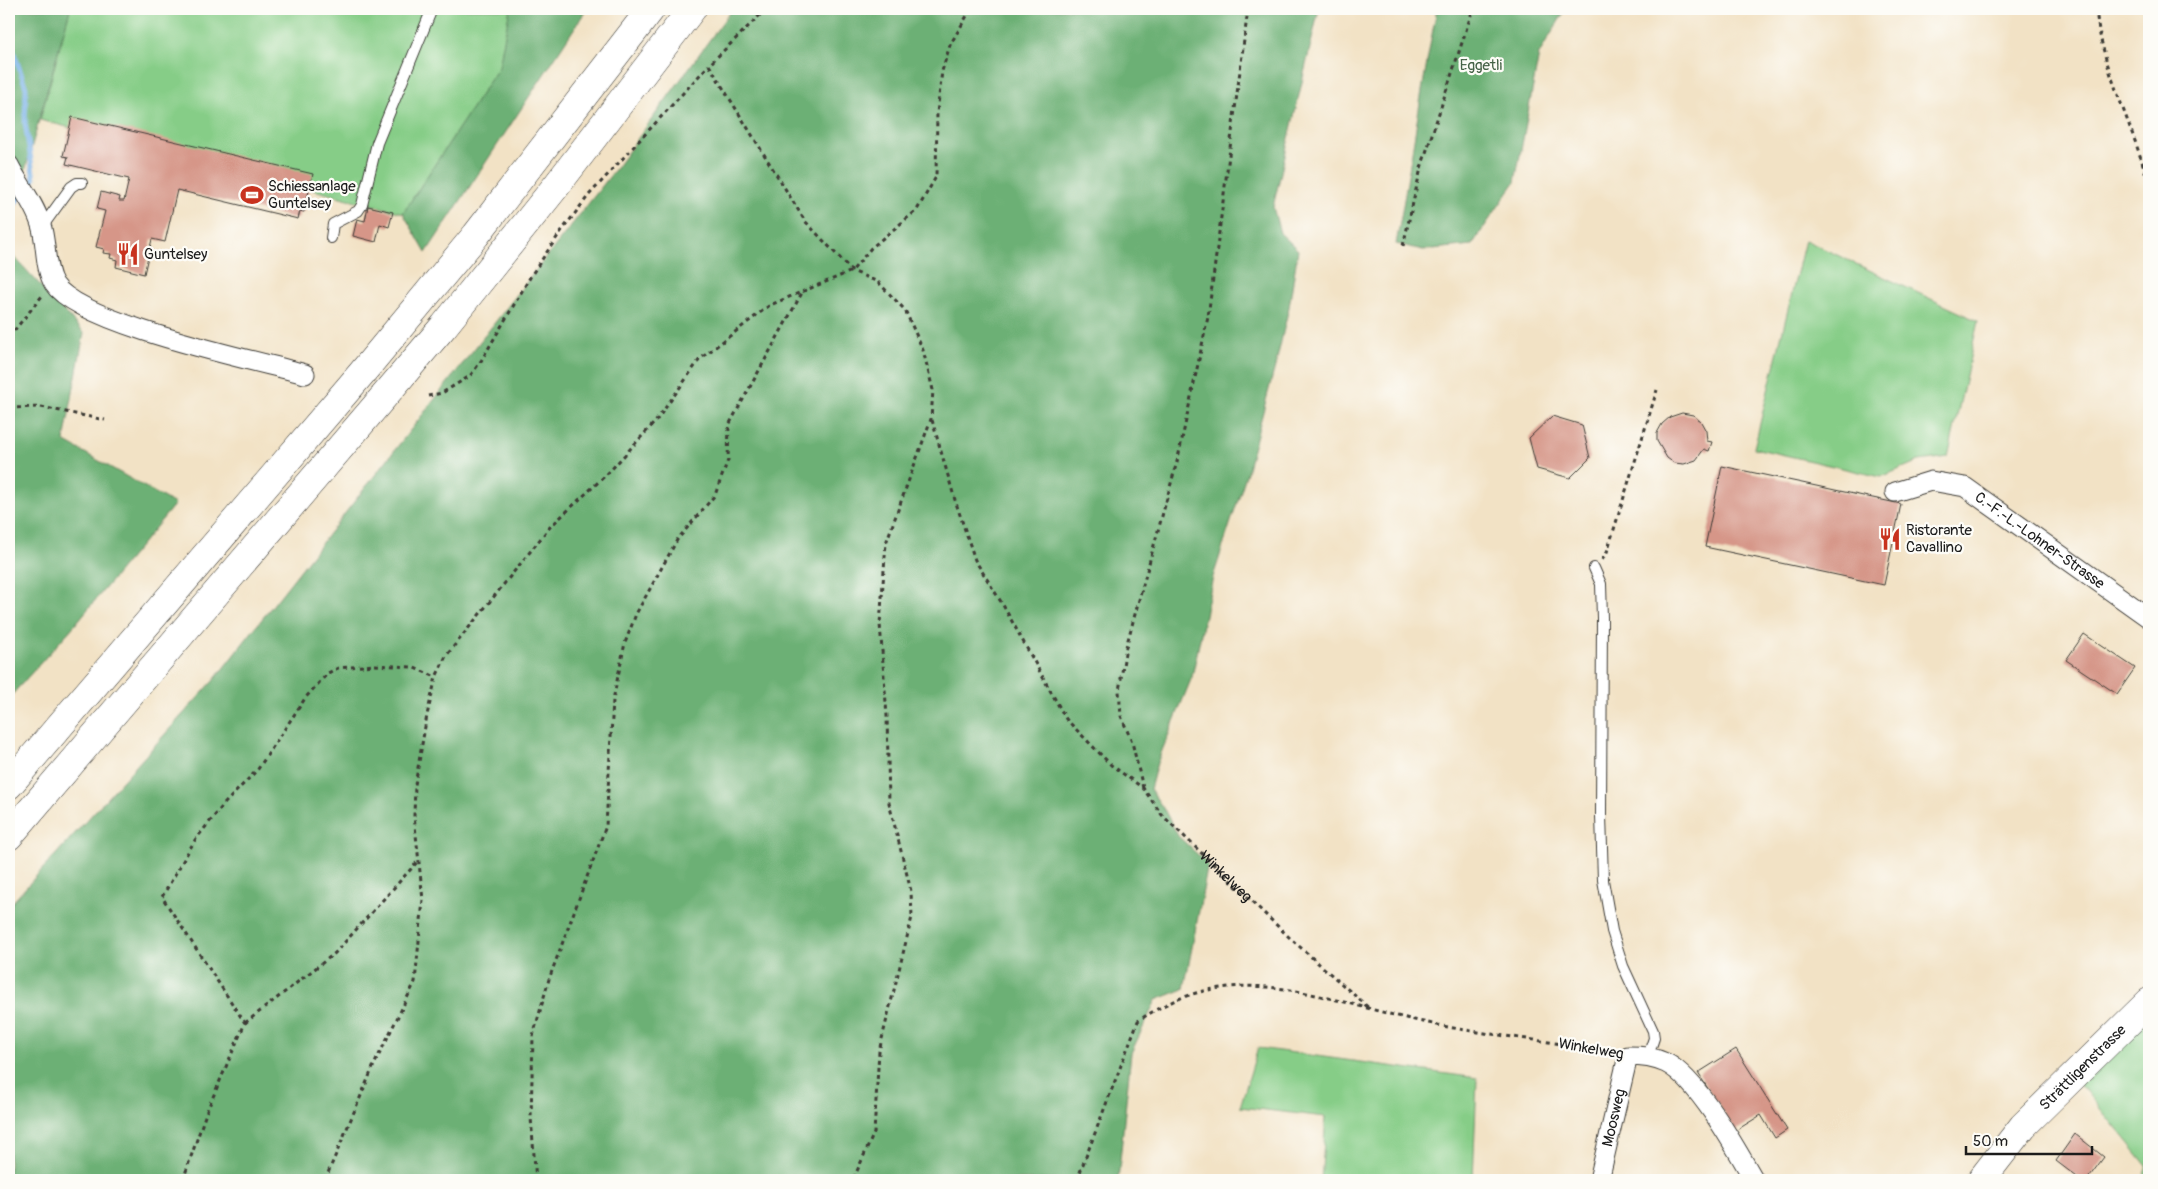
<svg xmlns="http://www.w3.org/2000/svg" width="2158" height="1189" viewBox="0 0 2158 1189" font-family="Pangolin,sans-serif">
<rect width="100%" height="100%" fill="#fdfcf7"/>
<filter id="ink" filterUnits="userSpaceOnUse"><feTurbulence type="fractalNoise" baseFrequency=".02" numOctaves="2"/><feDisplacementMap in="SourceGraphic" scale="10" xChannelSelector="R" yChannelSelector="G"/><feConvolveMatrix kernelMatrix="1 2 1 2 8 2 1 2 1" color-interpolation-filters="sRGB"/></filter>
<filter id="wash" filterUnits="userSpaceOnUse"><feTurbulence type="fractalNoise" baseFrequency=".0096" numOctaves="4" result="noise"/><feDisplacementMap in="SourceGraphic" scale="20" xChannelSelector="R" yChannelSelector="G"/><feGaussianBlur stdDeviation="1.12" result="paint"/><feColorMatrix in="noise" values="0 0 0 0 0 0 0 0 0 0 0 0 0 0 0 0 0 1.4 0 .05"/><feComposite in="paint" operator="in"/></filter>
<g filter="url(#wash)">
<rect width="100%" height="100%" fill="#f2e2c5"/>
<g fill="#86cd87" stroke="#517452">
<polygon points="70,9 510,9 499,67 403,213 40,120"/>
<polygon points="1805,240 1978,321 1948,457 1919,461 1881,477 1754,448"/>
<polygon points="2149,1011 2149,1180 2142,1180 2147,1166 2079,1083"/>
<polygon points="1258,1048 1477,1078 1473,1180 1321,1180 1326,1117 1240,1107"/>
</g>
<g fill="#6cb074" stroke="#446648">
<polygon points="9,9 70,9 9,228"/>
<polygon points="510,9 587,9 426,253 403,213 499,67"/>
<polygon points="732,9 1319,9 1273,207 1280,233 1298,250 1289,307 1277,359 1247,472 1213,577 1192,677 1157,763 1150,789 1165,811 1178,836 1208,864 1184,989 1156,1000 1131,1053 1118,1180 9,1180 9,906 214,680 614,171"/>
<path d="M 1437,9 L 1566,9 L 1539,54 L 1515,182 L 1472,245 L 1423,250 L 1396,244 C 1411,166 1421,87 1437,9 Z"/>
<polygon points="9,251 84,333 64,441 175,504 73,627 9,698"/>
</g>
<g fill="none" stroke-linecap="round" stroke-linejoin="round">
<g stroke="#7ab2e9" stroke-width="5">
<polyline points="9,38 26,88 25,123 34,179 28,187"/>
<polyline points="9,211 22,194"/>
</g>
</g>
<g id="blocks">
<g fill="#d69688">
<polygon points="72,117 313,174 304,212 300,211 298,219 177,190 165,242 152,239 144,274 116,267 117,260 110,258 111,254 103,253 104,249 96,247 105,211 97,209 101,192 120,197 119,201 124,201 129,179 66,164 68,157 63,156"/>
<polygon points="368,206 393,212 389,227 380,224 376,242 353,236 357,219 365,221"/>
<polygon points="1682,413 1693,415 1701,422 1706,431 1707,441 1712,442 1709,451 1704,449 1696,460 1684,464 1674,463 1667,458 1657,441 1657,433 1662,424 1670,417"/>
<polygon points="1552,416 1582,425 1590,458 1570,478 1537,469 1529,438"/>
<polygon points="1722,466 1901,504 1884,585 1705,547"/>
<polygon points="2084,634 2135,668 2117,694 2066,660"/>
<polygon points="1736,1049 1787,1130 1775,1138 1761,1115 1735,1131 1698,1073"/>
<polygon points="2075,1134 2104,1157 2087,1180 2081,1180 2056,1161"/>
</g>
</g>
</g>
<g filter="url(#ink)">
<use href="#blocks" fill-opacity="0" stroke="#3c3a35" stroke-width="1"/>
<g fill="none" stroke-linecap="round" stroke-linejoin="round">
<defs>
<g id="service">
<polyline points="42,227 71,187 77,183 82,183"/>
<polyline points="331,238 333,224 358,211 362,205 377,143 432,9"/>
<polyline points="1594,568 1601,584 1602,618 1601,815 1603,880 1612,931 1623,966 1653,1031 1654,1038 1648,1056"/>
</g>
<g id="minor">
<path d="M 9,165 C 19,185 35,204 41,225 C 47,244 44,267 54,284 C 80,324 254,360 305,374"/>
<path id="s2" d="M 1895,492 L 1931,481 L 1965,487 L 2149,618"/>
<path id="s3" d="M 1599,1180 L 1628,1056 C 1642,1056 1653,1057 1666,1063 C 1697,1078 1737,1150 1754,1180"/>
</g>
<g id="secondary">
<path id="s4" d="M 1981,1180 L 2023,1126 L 2149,1002"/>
</g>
<g id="motorway">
<polyline points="9,785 361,374 476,235 651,9"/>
<polyline points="9,836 444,326 557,185 692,9"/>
</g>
</defs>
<use href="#service" stroke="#3c3a35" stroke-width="12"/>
<use href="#minor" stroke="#3c3a35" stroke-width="21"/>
<use href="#secondary" stroke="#3c3a35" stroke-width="29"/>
<use href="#motorway" stroke="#3c3a35" stroke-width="29"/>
<g stroke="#3c3a35" stroke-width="3" stroke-dasharray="4 4" stroke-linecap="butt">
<polyline points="766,9 709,65 805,221 852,271 878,282 905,310 923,350 933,390 931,419 886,543 880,624 887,716 889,803 911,891 912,917 879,1051 874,1133 853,1180"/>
<path d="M 2096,9 C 2102,71 2134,126 2149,186"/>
<polyline points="1403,246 1421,168 1473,9"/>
<polyline points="9,337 42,296"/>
<polyline points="428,396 442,393 470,376 481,361 532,274 560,233 589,195 709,65"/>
<polyline points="9,408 41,407 105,420"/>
<path id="s1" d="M 932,420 L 955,500 L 975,560 L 1003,605 L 1066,719 L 1111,765 L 1143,788 L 1162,815 L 1291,939 L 1370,1009"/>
<polyline points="1602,560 1607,552 1657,390"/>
<polyline points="1143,788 1132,742 1121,716 1119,691 1126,647 1178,458 1208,317 1248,9"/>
<polyline points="245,1023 335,953 419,860"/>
<polyline points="183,1180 206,1113 245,1023 162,897 195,840 225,803 258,769 306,697 328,673 338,668 375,665 412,667 436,677"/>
<polyline points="325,1180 374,1065 415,982 423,900 414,816 415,785 427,715 436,677 446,656 550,527 608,473 656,421 700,359 770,305 852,271 871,248 917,210 936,177 937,113 942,71 950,45 971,9"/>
<polyline points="536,1180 531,1118 533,1036 549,979 606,826 613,700 625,643 636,614 677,540 715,495 728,460 729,425 803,291"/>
<path d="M 1077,1180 L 1138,1021 C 1236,953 1325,1002 1428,1023 C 1489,1036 1551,1040 1612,1053"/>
</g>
<use href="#service" stroke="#fff" stroke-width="10"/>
<use href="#minor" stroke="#fff" stroke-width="19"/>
<use href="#secondary" stroke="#fff" stroke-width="28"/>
<use href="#motorway" stroke="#fff" stroke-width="28"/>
</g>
</g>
<defs>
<symbol id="stadium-bare" viewBox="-9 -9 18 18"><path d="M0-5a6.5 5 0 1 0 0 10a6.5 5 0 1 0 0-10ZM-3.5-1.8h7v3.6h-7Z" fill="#c8321e" stroke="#fdfcf7" stroke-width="2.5" paint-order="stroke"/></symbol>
<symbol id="restaurant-bare" viewBox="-9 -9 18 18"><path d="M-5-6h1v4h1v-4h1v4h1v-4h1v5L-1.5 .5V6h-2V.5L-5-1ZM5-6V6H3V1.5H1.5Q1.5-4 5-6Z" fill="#c8321e" stroke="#fdfcf7" stroke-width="2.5" paint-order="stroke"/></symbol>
</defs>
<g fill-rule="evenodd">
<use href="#stadium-bare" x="236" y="179" width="32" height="32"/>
<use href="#restaurant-bare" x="112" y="238" width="32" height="32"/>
<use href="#restaurant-bare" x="1874" y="523" width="32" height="32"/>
</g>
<g text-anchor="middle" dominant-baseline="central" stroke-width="4.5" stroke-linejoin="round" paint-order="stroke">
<g font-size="15" fill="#466347" stroke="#fdfcf7">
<text x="1481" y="65">Eggetli</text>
</g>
<g font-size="15" fill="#1c1c1c" stroke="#fdfcf7" text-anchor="start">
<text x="268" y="186">Schiessanlage<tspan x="268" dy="17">Guntelsey</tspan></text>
<text x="144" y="254">Guntelsey</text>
<text x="1906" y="530">Ristorante<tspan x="1906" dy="17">Cavallino</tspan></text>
</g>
<g font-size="15" fill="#1c1c1c" stroke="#fdfcf7">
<text stroke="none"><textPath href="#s2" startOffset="164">C.-F.-L.-Lohner-Strasse</textPath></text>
<text stroke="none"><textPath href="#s1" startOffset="555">Winkelweg</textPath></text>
<text transform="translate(1591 1049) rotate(10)">Winkelweg</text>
<text stroke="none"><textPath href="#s4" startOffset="152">Strättligenstrasse</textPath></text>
<text stroke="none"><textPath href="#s3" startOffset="64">Moosweg</textPath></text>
</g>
</g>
<rect width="2158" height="1189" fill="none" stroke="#fdfcf7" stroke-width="30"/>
<path d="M1966 1146v8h126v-8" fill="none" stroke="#1c1c1c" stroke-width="2.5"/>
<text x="1973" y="1146" font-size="15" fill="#1c1c1c" stroke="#fdfcf7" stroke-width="4" paint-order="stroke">50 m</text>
</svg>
